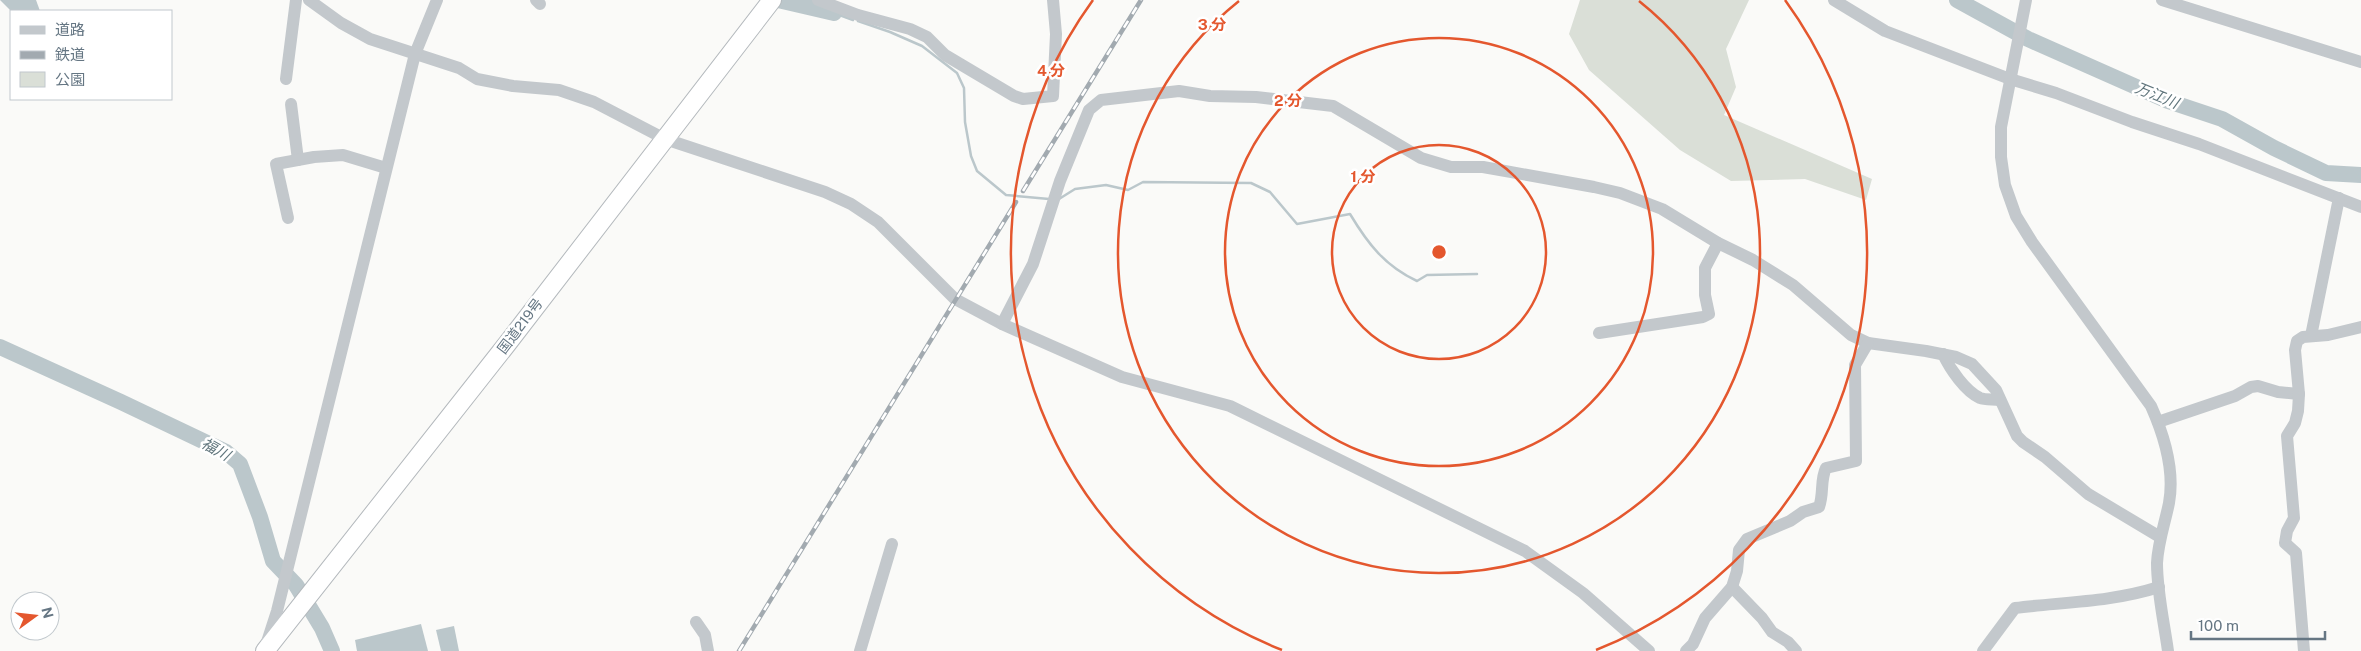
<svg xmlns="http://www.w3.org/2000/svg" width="2361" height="651" viewBox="0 0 2361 651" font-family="'Public Sans','Noto Sans JP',sans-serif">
<rect width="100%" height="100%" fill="#fafaf8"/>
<polygon fill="#dadfd7" points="1580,0 1749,0 1726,49 1736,87 1724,115 1872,179 1866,200 1805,179 1731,181 1680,150 1589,70 1569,34"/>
<g fill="#bbc7cb">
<polygon points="0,0 36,0 40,11 11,11"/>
<polygon points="421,624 428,651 357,651 355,640"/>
<polygon points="454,626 459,651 441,651 436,630"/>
</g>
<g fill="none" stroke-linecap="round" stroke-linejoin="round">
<g stroke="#bbc7cb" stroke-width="2.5">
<polyline points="834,13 853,20"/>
<polyline points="858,21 890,32 922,46 957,73 964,88 965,122 971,156 977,171 1006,195 1049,199"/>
<path d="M 1059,199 L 1075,189 L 1106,185 L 1128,190 L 1143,182 L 1251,183 L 1270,192 L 1297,224 L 1350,214 C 1368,244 1385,266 1417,281 L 1427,275 L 1477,274"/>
</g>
<g stroke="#bbc7cb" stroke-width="16">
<polyline points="778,0 834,13"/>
<polyline points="1957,0 2028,39 2168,101 2222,119 2274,148 2326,173 2361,175"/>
<polyline points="0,347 121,402 226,452 240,464 260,517 273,561 296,585 322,628 332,651"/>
</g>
<defs>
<polyline id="highway" points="265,651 507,344 772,0"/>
</defs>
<use href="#highway" stroke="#b4b9bd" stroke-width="20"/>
<g stroke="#c3c8cc" stroke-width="12">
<polyline points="309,0 341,23 370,39 459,68 477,79 513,86 559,90 594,102 665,139 825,192 851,204 878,222 955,299 1002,324 1122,377 1230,406 1525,551 1583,593 1649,651"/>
<polyline points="536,0 540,4"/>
<polyline points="818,0 858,15 910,29 927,37 945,55 1014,96 1023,99 1053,96 1056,34 1053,0"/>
<polyline points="1834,0 1885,31 2010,79 2056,93 2132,122 2199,144 2361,207"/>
<path d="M 2026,0 L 2001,127 L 2001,157 L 2005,185 L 2016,216 L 2032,242 L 2151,406 C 2164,435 2175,470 2169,503 C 2165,523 2158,542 2157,563 C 2157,592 2164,622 2168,651"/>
<polyline points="2162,0 2361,62"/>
<polyline points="286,79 296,0"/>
<polyline points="291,104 298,160"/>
<polyline points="288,218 276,164 314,157 343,155 386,168"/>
<polyline points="1002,324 1033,264 1060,181 1089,110 1101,100 1179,91 1210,96 1256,97 1333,106 1421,158 1451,167 1483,167 1594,187 1620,193 1662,209 1718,243 1753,260 1793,285 1851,335 1868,343 1926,351 1956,357 1972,364 1996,390 2017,436 2023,442 2045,457 2088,494 2160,537"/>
<polyline points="1599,333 1703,317 1709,314 1705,295 1705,268 1718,243"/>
<polyline points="2311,336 2339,198"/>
<path d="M 1943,354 C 1950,369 1965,391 1980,398 C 1985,400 1994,399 2000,400"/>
<polyline points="2158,422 2235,396 2251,387 2258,386 2278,392 2299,394"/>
<polyline points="1732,587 1762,618 1772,632 1788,642 1796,651"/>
<polyline points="696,622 705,635 708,651"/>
<polyline points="266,645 277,611 415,54 437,0"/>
<polyline points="860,651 892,544"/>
<path d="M 1686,651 L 1693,644 L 1705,618 L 1732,587 L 1737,571 L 1739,550 L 1747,539 L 1790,521 L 1803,512 L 1819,507 C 1824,494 1820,480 1826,468 L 1856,461 L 1855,365 L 1868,343"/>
<path d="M 1983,651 L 2015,608 C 2064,602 2112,602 2159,587"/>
<polyline points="2304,651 2296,553 2285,543 2287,531 2294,518 2287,436 2295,423 2298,411 2299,394 2295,350 2297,341 2303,337 2328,335 2361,327"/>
</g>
<use href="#highway" stroke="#fff" stroke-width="18"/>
<defs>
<g id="rail">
<polyline points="1023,191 1141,0"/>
<polyline points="739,651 1016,202"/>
</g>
</defs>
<use href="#rail" stroke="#a2aab0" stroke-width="4.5"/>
<use href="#rail" stroke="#fff" stroke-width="2.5" stroke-dasharray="8" stroke-linecap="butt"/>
</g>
<g fill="none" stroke="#e4572e" stroke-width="2.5">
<circle cx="1439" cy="252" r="107"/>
<circle cx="1439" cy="252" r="214"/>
<path d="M1639 1A321 321 0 1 1 1239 1"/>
<path d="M1282 650A428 428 0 0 1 1093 0M1785 0A428 428 0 0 1 1596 650"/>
</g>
<g text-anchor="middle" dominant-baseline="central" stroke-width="5" stroke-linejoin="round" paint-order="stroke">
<g font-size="14" fill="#657683" stroke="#fff">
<text transform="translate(520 326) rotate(-53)">国道219号</text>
</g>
<g font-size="15" font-style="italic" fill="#60757c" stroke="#fff">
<text transform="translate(2157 95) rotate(22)">万江川</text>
<text transform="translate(216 449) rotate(29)">福川</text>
</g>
</g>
<circle cx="1439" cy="252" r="8" fill="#e4572e" stroke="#fff" stroke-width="2.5"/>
<g font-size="15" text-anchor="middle" font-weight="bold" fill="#e4572e" stroke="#fff" stroke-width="5" stroke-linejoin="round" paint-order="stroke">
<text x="1212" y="30">3 分</text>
<text x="1051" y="76">4 分</text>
<text x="1288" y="106">2 分</text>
<text x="1363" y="182">1 分</text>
</g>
<rect x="10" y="10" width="162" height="90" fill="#ffffff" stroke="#c1c8cd"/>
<rect x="20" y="26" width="25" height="8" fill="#c3c8cc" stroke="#c1c8cd"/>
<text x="55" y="35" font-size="15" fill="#657683">道路</text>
<rect x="20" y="51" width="25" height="8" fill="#a2aab0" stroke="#c1c8cd"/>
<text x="55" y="60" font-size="15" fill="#657683">鉄道</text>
<rect x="20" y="72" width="25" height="15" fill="#dadfd7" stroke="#c1c8cd"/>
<text x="55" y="85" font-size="15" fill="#657683">公園</text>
<g transform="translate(35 616) rotate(75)"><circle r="24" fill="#ffffff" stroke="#c1c8cd"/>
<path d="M0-4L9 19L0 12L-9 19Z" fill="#e4572e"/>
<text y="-8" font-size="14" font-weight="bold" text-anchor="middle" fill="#657683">N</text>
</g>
<path d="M2191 631v8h134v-8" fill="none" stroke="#657683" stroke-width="2.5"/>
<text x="2198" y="631" font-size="15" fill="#657683" stroke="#ffffff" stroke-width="4" paint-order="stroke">100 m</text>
</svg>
